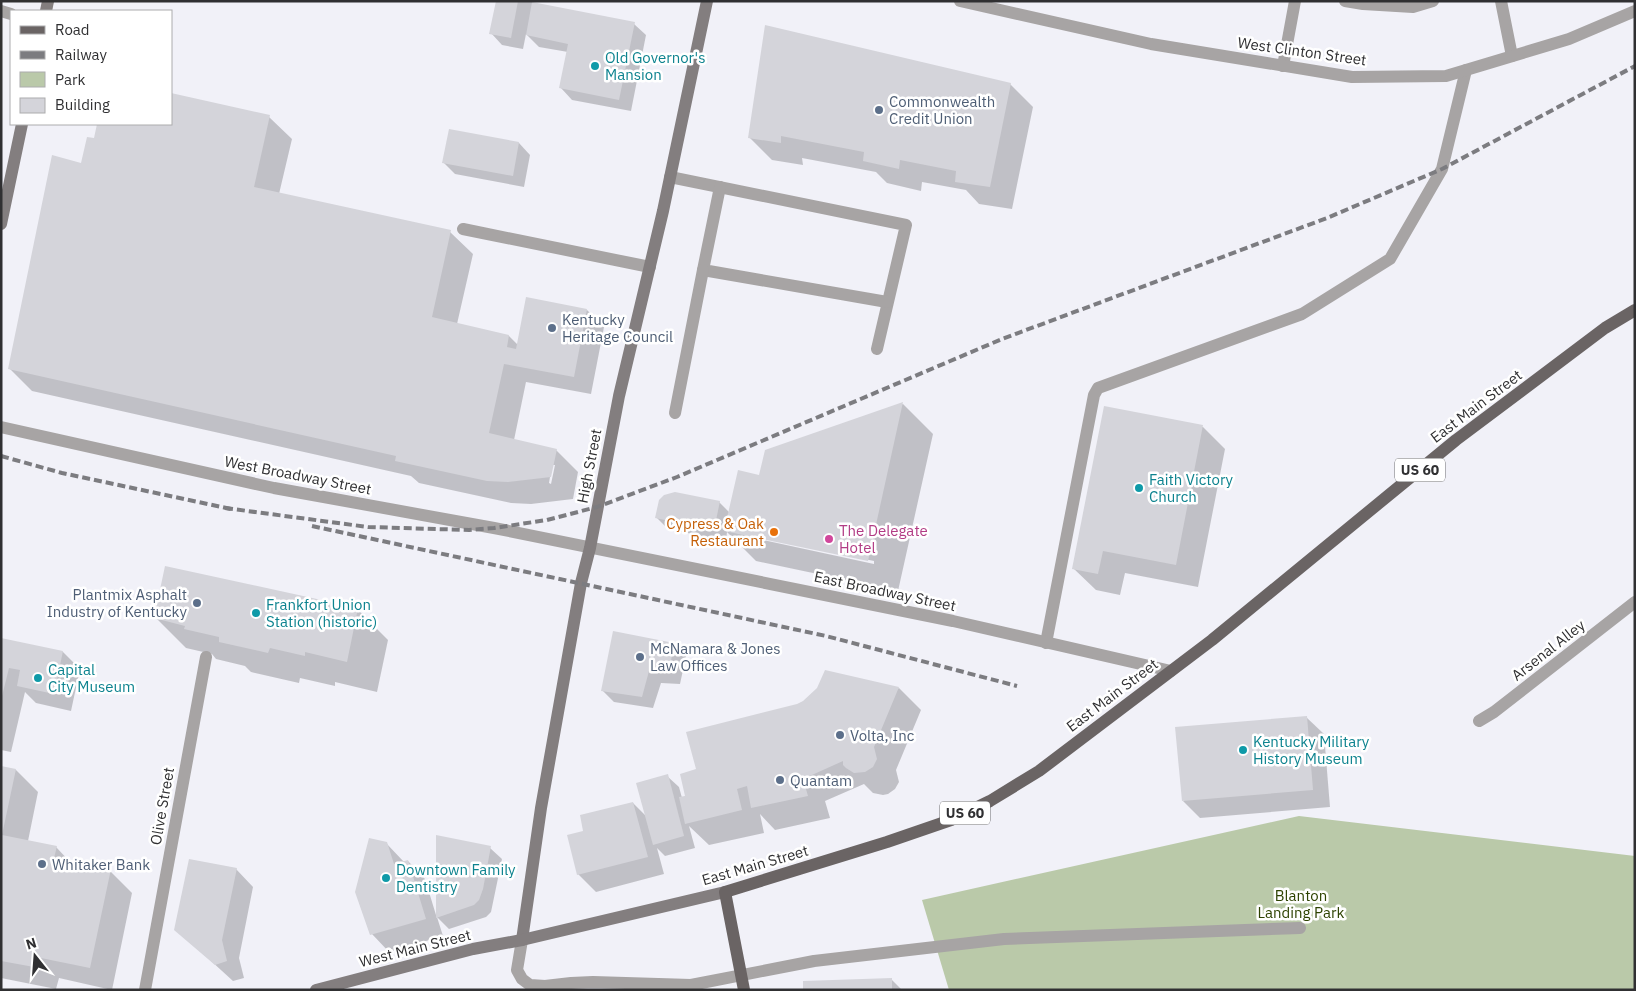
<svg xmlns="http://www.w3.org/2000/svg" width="1636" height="991" viewBox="0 0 1636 991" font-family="'IBM Plex Sans',sans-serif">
<rect width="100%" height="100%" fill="#f1f1f8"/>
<polygon fill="#bac9a9" points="1299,816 1635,856 1635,990 949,990 922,900"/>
<g fill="#0003" fill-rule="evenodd">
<polygon points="497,1 532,1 532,3 634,24 646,35 631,111 572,100 561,88 568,52 539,47 526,34 523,49 502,45 491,33"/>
<polygon points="1010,84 1033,107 1012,209 979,204 966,190 922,182 921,191 887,183 876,172 802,158 803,165 772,160 749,137"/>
<path d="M 269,117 L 292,139 L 279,194 L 450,232 L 473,254 L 457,324 L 509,336 L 518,345 L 587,310 L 604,327 L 591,394 L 526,382 L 514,440 L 556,450 L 578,472 L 573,499 L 531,504 L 511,503 L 419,483 L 411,476 L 32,391 L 9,368 L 82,164 L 95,140 L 98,124 L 171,124 ZM 552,465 L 555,465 L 551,484 L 549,483 Z"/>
<polygon points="519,143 530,155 524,187 455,174 443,162"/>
<path d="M 903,404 L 933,434 L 898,591 L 756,561 L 727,532 L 726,541 L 668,529 L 657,518 L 719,502 L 730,513 L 760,476 L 766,451 ZM 759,537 L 874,561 L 874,564 L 759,539 Z"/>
<polygon points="1105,408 1203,427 1225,449 1198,587 1125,573 1120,595 1096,590 1073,568"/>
<polygon points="357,609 388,640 377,692 335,682 335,686 300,678 299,683 251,672 245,666 216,659 212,654 186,648 156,618"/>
<polygon points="614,632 674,644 686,656 680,684 661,683 653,708 614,702 602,690"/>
<polygon points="1,639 63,652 80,669 71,711 36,703 25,692 11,752 1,750"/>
<polygon points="899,688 921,710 896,770 899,782 895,789 888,794 883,795 873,793 864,784 825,801 830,818 775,830 760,814 764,833 709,845 689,826 695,848 665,856 657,848 664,874 596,892 578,874 585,832 633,803 646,816 667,776 679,787 682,798"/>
<polygon points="1306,717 1324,734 1330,807 1200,818 1183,801"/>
<polygon points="1,767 16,770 38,792 28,841 56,847 71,863 110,871 132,893 112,990 59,978 56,989 1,978"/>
<polygon points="386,843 404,862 408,861 425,879 436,915 490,848 502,859 491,912 486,917 449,929 437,917 443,936 389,952 372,934"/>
<polygon points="236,869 253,887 239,958 244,978 233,981 176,929"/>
<polygon points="891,979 902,990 805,990"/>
</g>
<g fill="#d4d4da">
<polygon points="496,1 518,1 511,38 489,34"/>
<polygon points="532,2 635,22 619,100 559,88 568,44 526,35"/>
<polygon points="765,25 1011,83 990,187 955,182 956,171 900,160 899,169 863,161 864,152 781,136 781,143 748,138"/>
<polygon points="171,93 270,115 254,187 451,230 432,317 509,335 507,347 516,349 526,297 587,309 574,377 504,364 489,433 557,449 551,477 508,482 487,481 395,461 396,456 8,369 52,155 81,163 87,137 94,138 97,124 171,124"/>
<polygon points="449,129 519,142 513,176 442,163"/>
<polygon points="903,402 868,561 724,531 738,470 759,475 765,450"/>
<polygon points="1104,406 1203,425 1176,565 1103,551 1098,574 1072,569"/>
<polygon points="675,492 720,501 714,530 655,518 659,500 664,495"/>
<polygon points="165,566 358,608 347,662 305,652 305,656 270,648 268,653 219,642 219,637 184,629 185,626 154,618"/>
<polygon points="613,631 674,643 669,673 649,671 642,697 601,691"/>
<polygon points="1,638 63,651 54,694 17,686 20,670 9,668 1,700"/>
<polygon points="825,670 899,687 874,747 877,759 873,767 865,772 854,773 846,768 843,765 843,761 803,779 808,796 751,808 747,786 737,789 742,810 685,824 679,797 685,796 680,774 696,769 686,732 797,704 803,701 817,688"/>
<polygon points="1307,716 1313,790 1182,801 1175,727"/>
<polygon points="1,766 16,769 2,835 57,846 54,858 111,869 90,968 36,957 34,967 1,961"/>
<polygon points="668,774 684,836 653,845 636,783"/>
<polygon points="633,802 648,857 577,875 567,835 583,831 580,815"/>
<polygon points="436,835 491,846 483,889 479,900 474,905 436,918"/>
<polygon points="369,838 387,842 394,864 408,860 426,919 370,935 355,892"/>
<polygon points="189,859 237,868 222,940 227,961 215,965 174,930"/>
<polygon points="892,978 892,990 803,990 803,981"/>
</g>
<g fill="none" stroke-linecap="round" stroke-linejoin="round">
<g stroke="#a7a4a4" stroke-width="12">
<polyline points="1345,1 1363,4 1413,7 1433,1"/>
<polyline points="1501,1 1512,56"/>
<polyline points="1,11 11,14"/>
<polyline points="1283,66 1295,1"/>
<polyline points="670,177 906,225 877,349"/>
<polyline points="720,187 703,270 887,302"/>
<polyline points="463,229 650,267"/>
<polyline points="675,413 703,270"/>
<polyline points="1046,643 1094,395 1098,388 1302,314 1390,259 1442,169 1466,70"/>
<polyline points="1479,721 1494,712 1635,602"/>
<polyline points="522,940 517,970 522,979 530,985 545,986 571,983 593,982 691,985 814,961 1004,939 1300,928"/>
</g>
<g stroke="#a7a4a4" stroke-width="12">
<polyline points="960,1 1151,44 1352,77 1446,76 1569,39 1635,11"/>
<polyline points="1,427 274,488 494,528 953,621 1171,671"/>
<polyline points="145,990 206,657"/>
</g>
<g stroke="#837e7f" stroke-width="12">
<polyline points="46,11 48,1"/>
<polyline points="1,224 22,124"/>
<polyline points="522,940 541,808 581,583 590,548 619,396 663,211 707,1"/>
<polyline points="316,990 473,949 522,940 725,892"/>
</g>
<polyline stroke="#6a6464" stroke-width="12" points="744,990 725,892 887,842 951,820 990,801 1039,771 1212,640 1456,440 1605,328 1635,310"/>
<g stroke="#7c7c80" stroke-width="4" stroke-dasharray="8 4" stroke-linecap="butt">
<polyline points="1,456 62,473 231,509"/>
<polyline points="225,508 368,527 469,530 494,528 547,520 597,507 677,477 1002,339 1327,218 1442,169 1635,66"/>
<polyline points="312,526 826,636 1017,686"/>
</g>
</g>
<g fill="#0f9aa8" stroke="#fff" stroke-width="2">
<circle cx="595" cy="66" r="5"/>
<circle cx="1139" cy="488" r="5"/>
<circle cx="256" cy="613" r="5"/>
<circle cx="38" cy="678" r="5"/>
<circle cx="1243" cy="750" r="5"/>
<circle cx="386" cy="878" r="5"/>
</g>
<g fill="#5c6f8a" stroke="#fff" stroke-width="2">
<circle cx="879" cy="110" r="5"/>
<circle cx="552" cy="328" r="5"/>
<circle cx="197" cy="603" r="5"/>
<circle cx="640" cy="657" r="5"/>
<circle cx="840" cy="735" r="5"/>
<circle cx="780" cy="780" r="5"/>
<circle cx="42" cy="864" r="5"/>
</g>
<circle fill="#e8710a" stroke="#fff" stroke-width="2" cx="774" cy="532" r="5"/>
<circle fill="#d1479c" stroke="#fff" stroke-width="2" cx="829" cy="539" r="5"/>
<g text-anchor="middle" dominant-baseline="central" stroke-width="5" stroke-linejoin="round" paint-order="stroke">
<g fill="#fff" stroke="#6e6e70" stroke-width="1">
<rect x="1395" y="458.5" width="50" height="23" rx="4"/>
<rect x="940" y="801.5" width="50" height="23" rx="4"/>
</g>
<g font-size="14" font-weight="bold" fill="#303032">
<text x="1420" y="470">US 60</text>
<text x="965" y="813">US 60</text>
</g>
<g font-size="15" fill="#303032" stroke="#fff">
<text transform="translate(1302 51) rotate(8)">West Clinton Street</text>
<text transform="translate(1476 406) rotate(-37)">East Main Street</text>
<text transform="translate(589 466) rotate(-79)">High Street</text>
<text transform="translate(298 475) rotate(11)">West Broadway Street</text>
<text transform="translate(885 591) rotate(12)">East Broadway Street</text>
<text transform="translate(1548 650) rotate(-38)">Arsenal Alley</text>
<text transform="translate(1112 695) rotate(-37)">East Main Street</text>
<text transform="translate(162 806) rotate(-80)">Olive Street</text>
<text transform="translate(755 865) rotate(-16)">East Main Street</text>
<text transform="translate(415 948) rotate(-14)">West Main Street</text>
</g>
<g font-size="15" fill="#0d838f" stroke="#fff" text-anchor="start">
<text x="605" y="57">Old Governor's<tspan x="605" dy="17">Mansion</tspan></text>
<text x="1149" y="479">Faith Victory<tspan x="1149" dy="17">Church</tspan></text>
<text x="266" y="604">Frankfort Union<tspan x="266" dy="17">Station (historic)</tspan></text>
<text x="48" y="669">Capital<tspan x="48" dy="17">City Museum</tspan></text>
<text x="1253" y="741">Kentucky Military<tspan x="1253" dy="17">History Museum</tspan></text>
<text x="396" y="869">Downtown Family<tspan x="396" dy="17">Dentistry</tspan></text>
</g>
<g font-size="15" fill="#4e5e75" stroke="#fff" text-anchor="start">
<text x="889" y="101">Commonwealth<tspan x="889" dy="17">Credit Union</tspan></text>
<text x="562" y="319">Kentucky<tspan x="562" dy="17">Heritage Council</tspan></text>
<text x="187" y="594" text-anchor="end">Plantmix Asphalt<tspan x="187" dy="17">Industry of Kentucky</tspan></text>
<text x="650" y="648">McNamara &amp; Jones<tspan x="650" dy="17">Law Offices</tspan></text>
<text x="850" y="735">Volta, Inc</text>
<text x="790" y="780">Quantam</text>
<text x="52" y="864">Whitaker Bank</text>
</g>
<g font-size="15" fill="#c56008" stroke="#fff" text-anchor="end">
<text x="764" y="523">Cypress &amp; Oak<tspan x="764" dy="17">Restaurant</tspan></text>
</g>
<g font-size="15" fill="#b23c85" stroke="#fff" text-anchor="start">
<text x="839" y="530">The Delegate<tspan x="839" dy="17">Hotel</tspan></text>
</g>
<g font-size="15" fill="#2d4201" stroke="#fff">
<text x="1301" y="895">Blanton<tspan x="1301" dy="17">Landing Park</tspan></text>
</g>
</g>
<rect width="1636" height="991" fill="none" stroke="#303032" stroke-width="5"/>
<rect x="10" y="10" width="162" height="115" fill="#ffffff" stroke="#acacad"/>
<rect x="20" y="26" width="25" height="8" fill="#6a6464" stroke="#acacad"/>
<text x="55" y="35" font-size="15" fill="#303032">Road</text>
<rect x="20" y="51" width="25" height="8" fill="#7c7c80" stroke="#acacad"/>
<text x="55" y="60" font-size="15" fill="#303032">Railway</text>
<rect x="20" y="72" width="25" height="15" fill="#bac9a9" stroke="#acacad"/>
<text x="55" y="85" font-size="15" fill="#303032">Park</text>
<rect x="20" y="98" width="25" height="15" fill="#d4d4da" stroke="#acacad"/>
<text x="55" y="110" font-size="15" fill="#303032">Building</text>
<g transform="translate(35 956) rotate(343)" stroke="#ffffff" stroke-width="4" paint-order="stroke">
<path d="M0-4L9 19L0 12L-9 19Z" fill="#303032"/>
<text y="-8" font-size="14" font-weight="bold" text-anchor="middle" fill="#303032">N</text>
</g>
</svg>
